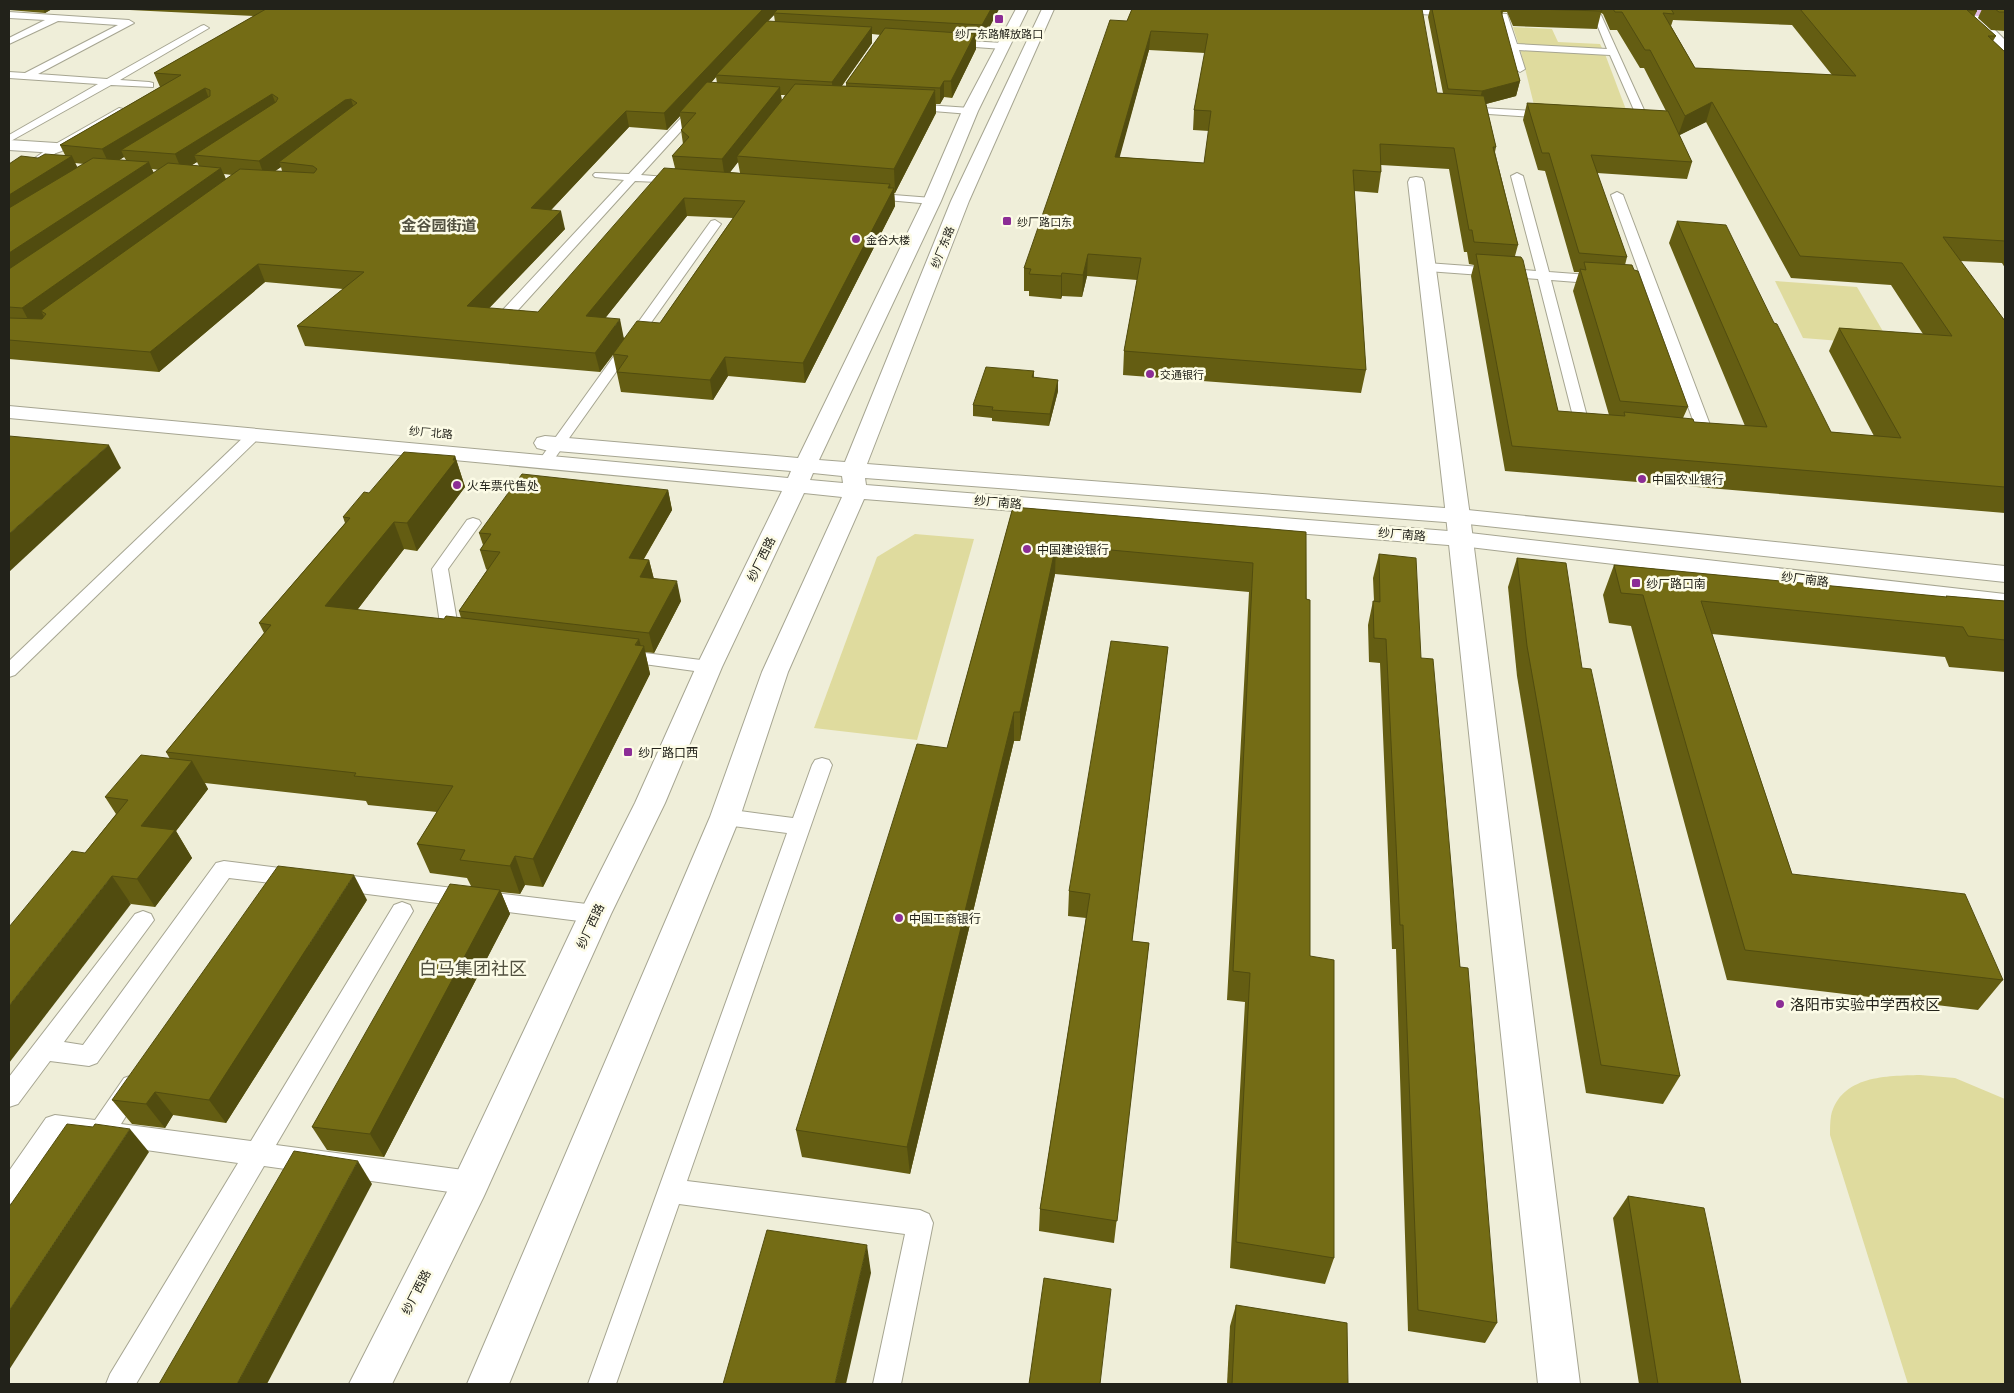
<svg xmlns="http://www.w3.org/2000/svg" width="2014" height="1393" viewBox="0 0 2014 1393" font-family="'Golos Text','Noto Sans SC',sans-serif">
<rect width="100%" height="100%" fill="#efeed9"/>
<g fill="#dfdb9e">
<polygon points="1513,27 1552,29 1558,42 1600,44 1603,50 1519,46"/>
<polygon points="1520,48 1605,54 1628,115 1535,109"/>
<polygon points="1775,281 1857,287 1891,345 1803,338"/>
<polygon points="915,534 974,539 917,740 814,728 877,557"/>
<path d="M 1920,1075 L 1955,1078 L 2005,1099 L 2005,1384 L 1908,1384 L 1830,1135 C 1830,1129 1830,1122 1831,1116 C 1841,1075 1887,1076 1920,1075 Z"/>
</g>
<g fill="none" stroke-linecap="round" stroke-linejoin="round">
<defs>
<g id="lane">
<polygon points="1422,9 1507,14 1517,44 1607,49 1594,17 1598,14 1601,15 1649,121 1644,124 1629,122 1628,120 1629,118 1637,117 1610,55 1519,50 1525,69 1520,72 1515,69 1500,18 1419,14 1418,12"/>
<polygon points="9,12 129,20 134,23 38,74 107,79 201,26 204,25 209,28 120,80 149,82 153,83 153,87 111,85 9,142 9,135 98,84 9,78 9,72 25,73 118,25 58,21 9,44 9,38 45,20 9,18"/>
<polygon points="950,40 1003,43 1008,46 1003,49 947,45 945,43"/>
<polygon points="698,103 703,106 702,108 641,175 679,178 683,179 685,181 683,183 635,181 509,320 499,320 497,317 499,314 624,180 595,177 593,175 595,173 629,174 694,104"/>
<polygon points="912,104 970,108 975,111 970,114 908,109 908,105"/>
<polygon points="1463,107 1550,112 1555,115 1550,118 1459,112 1458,110 1459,108"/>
<polygon points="119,108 123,109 124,111 123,113 60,150 13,183 9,184 9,176 52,146"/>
<polygon points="1517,173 1523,176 1549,272 1602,276 1608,280 1602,284 1551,280 1589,424 1596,426 1598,429 1596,432 1591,433 1578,431 1576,428 1538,279 1427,271 1421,267 1427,263 1536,271 1511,176"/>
<polygon points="1617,192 1623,195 1715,438 1712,441 1696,441 1693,438 1698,434 1611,195"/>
<polygon points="868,193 932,198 938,201 932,204 864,198 862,196 864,194"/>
<polygon points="715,220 721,224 550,465 540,465 537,462 540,459 711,221"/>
<polygon points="254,431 259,432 261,435 259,438 15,675 9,677 9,661 249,432"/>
<polygon points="473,518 479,520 481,523 448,569 459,633 463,637 460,641 454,643 445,641 442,637 432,569 467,520"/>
<polygon points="621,650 709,661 715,663 718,667 715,671 709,673 615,660 612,656 615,652"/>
<polygon points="822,758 829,760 832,765 687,1181 920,1210 929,1214 933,1223 901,1384 873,1384 905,1234 679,1204 616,1384 588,1384 787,833 725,825 718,822 715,817 718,812 725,809 793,818 812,765 815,760"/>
<polygon points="224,861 296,870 304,872 307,878 304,884 296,886 229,878 97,1063 89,1066 50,1061 18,1104 9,1107 9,1077 135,914 143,911 151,914 154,920 64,1042 83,1045 216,863"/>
<polygon points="336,874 595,905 603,908 606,914 603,920 595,923 336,890 328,888 325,882 328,876"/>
<polygon points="402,902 410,905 413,911 276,1145 471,1171 480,1174 484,1183 480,1192 471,1195 264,1166 136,1384 106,1384 110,1374 238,1163 61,1138 18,1201 9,1204 9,1171 46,1118 55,1115 95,1120 124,1078 133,1075 142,1078 145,1086 121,1124 251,1141 394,905"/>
</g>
<g id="street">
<polygon points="9,140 56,143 62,145 64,148 62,151 56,153 9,150"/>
<polygon points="1416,177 1422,178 1424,182 1470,516 1580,1384 1538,1384 1446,516 1408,182 1410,178"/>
</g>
<g id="secondary">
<path d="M 1016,9 L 1028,9 L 978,111 L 941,201 L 819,460 L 845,462 L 951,201 L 1042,9 L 1054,9 L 969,201 L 867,464 L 1458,509 L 2005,566 L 2005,582 L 1458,523 L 865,478 L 866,485 L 1461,532 L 2005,594 L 2005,610 L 1461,546 L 864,499 L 788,672 L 740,817 L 509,1384 L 467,1384 L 710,817 L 762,672 L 842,497 L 804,493 L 722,667 L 665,803 L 611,914 L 484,1196 L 392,1384 L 349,1384 L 458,1170 L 579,914 L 635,803 L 696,667 L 782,491 L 9,418 L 9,406 L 788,478 L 791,471 L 545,450 L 537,448 L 534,443 L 537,438 L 545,436 L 798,458 L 923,201 L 962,111 ZM 813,473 L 842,476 L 843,483 L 810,480 Z"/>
<polygon points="1958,9 1974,9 2005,40 2005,51 2000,50"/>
</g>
<polygon id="primary" points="1897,9 2005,9 2005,17 1903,13 1898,12"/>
</defs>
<use href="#lane" stroke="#a6a591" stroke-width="2"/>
<use href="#street" stroke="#a6a591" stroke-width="2"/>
<use href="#secondary" stroke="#a6a591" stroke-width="2"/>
<use href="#primary" stroke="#916892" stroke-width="2"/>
<use href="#lane" fill="#fff" fill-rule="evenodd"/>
<use href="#street" fill="#fff" fill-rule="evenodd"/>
<use href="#secondary" fill="#fff" fill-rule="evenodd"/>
<use href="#primary" fill="#e1bbe5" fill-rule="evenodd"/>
</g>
<g fill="#645d12" fill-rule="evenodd">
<polygon points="9,9 75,9 72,10 52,9 45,13 9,10"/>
<path d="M 109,9 L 999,9 L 982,41 L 976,40 L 976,49 L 952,98 L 944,97 L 940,104 L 936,104 L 936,113 L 895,193 L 894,193 L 895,206 L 805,383 L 728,376 L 713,400 L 621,392 L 613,355 L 600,372 L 305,346 L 297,326 L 343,289 L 265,282 L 159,372 L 9,359 L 9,164 L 38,158 L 65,155 L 60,145 L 160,87 L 154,73 L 254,16 ZM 774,15 L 775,22 L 767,21 ZM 872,34 L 881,35 L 846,83 L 846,86 L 842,86 L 872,43 ZM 716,77 L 717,83 L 711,83 ZM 781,95 L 785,95 L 782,100 ZM 680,116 L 682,129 L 681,130 L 683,144 L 672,156 L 675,168 L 538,312 L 489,308 L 565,229 L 551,210 L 629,127 L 667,130 ZM 124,157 L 126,160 L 119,160 ZM 197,162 L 199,166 L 192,165 ZM 738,162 L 740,173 L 730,172 ZM 75,163 L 84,164 L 77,167 ZM 281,167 L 282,171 L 275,171 ZM 152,169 L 159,170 L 154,173 ZM 224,174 L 232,175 L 226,179 ZM 687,216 L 733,218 L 660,323 L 624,338 L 605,318 Z"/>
<path d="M 1132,9 L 1437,93 L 1443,93 L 1428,17 L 1430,9 L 1974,9 L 1977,11 L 1974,17 L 1996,36 L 1993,41 L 2005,52 L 2005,268 L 2002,263 L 1960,261 L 2005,321 L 2005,513 L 1505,471 L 1471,276 L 1474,265 L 1469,264 L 1467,252 L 1464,252 L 1449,169 L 1381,165 L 1381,172 L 1378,193 L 1354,191 L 1366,370 L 1361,393 L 1123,375 L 1124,351 L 1137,280 L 1087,276 L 1082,297 L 1062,296 L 1061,299 L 1029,296 L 1029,291 L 1024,291 L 1024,268 ZM 1503,12 L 1507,12 L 1513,26 L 1597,29 L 1601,13 L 1603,14 L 1610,30 L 1617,30 L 1640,68 L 1644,68 L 1666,111 L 1527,103 L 1523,120 L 1538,170 L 1545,171 L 1574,272 L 1579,272 L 1573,291 L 1609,415 L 1558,411 L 1515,256 L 1518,245 L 1495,152 L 1496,147 L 1486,104 L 1516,96 L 1520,81 L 1502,16 ZM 1673,20 L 1792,25 L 1832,75 L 1695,68 L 1671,26 ZM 1149,50 L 1205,53 L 1194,110 L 1193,130 L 1209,131 L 1204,163 L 1119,157 ZM 1706,122 L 1791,278 L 1891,285 L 1923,334 L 1839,328 L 1829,351 L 1874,436 L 1831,432 L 1774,323 L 1677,221 L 1669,243 L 1745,426 L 1694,422 L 1683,418 L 1688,407 L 1625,265 L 1627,257 L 1597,173 L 1687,179 L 1692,162 L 1679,135 Z"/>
<polygon points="1982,9 2005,9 2005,31 1991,30 1978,18"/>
<polygon points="1034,371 1034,378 1058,380 1058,391 1049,426 992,421 992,418 973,416 973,405"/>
<polygon points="455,456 465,487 417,551 404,549 357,610 444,619 461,618 459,611 487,570 486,569 480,550 483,545 479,533 668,490 672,510 644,559 649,560 654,579 681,601 654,653 645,652 650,674 543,887 525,885 520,894 501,892 510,914 384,1157 327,1150 312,1127 471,886 467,878 430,873 417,844 437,812 368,805 366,801 205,783 208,789 176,831 192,858 155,907 131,904 85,853 116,814 105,797 170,759 166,752 264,633 259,623 345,523 343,517 369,493"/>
<polygon points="1013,507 1306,532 1310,956 1334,1258 1325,1284 1230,1268 1245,1002 1227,1000 1249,592 1055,574 1020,741 1014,741 910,1174 802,1157 796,1130 947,748"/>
<polygon points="1379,554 1421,658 1460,967 1497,1323 1485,1343 1408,1331 1396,949 1392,949 1380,663 1369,662 1368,625 1373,601 1374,601 1373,578"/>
<polygon points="1517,558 1582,668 1680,1076 1663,1104 1586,1093 1517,676 1508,587"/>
<polygon points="1614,565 1946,597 1946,596 2005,601 2005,672 1949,667 1945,657 1712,634 1792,874 2003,980 1978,1010 1727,980 1631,626 1609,623 1603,595"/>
<polygon points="1168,647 1132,941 1149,943 1114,1243 1039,1231 1040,1209 1086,918 1068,916 1069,891"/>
<polygon points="367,900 226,1123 173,1115 165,1128 132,1124 112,1100"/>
<polygon points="1628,1196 1741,1384 1639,1384 1613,1218"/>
<polygon points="1236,1305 1348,1384 1227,1384 1230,1326"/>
</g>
<g fill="#514c0f">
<polygon points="43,9 52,9 45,13"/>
<polygon points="763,9 779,9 774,13 774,15 718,75 716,75 716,77 684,112 680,112 680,116 667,130 664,113"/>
<polygon points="991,9 999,9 982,41 982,25"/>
<polygon points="872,27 872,43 833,98 832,82"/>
<polygon points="1151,31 1149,50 1114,178 1115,157"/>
<polygon points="975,34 976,49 952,98 951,81"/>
<polygon points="944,81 944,97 940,104 940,88"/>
<polygon points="1520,81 1516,96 1478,106 1482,91"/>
<polygon points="780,87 782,106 737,156 738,162 725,179 722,159"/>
<polygon points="205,88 211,104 121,150 124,157 110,166 102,149"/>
<polygon points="935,90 936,113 895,193 894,169"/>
<polygon points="272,94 278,110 194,155 197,162 182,171 175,154"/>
<polygon points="351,99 356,115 279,162 281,167 265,178 259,161 345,100"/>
<polygon points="1712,102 1706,122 1678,136 1685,116"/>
<polygon points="626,111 629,127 535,227 531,208"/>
<polygon points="72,156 80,173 9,219 9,195"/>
<polygon points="149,162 156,180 9,278 9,253"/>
<polygon points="221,168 228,185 41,311 45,318 32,327 22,308"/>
<polygon points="890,184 891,194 894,188 895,206 805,383 803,363"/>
<polygon points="684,198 687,216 591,336 586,316"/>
<polygon points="561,211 565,229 473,325 467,306"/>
<polygon points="1088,254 1087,276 1082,297 1083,275"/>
<polygon points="258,264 265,282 159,372 150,352"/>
<polygon points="1062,273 1062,296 1061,299 1061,276"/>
<polygon points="620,319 624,339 600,372 595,353"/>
<polygon points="725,357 728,376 713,400 710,380"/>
<polygon points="1058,380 1058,391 1049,426 1050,414"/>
<polygon points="109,445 121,468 9,572 9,534"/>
<polygon points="455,456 465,487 417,551 407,523"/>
<polygon points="668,490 672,510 633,577 629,558"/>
<polygon points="394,522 404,549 338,635 325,606"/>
<polygon points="1056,545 1055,574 1020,741 1020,712"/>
<polygon points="649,560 654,580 640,577"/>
<polygon points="677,581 681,601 654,653 649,633"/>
<polygon points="639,639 642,650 644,646 650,674 543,887 533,859"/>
<polygon points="1014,712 1014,741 910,1174 907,1147"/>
<polygon points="192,761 208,789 176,831 192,858 155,907 137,879 141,826"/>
<polygon points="515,856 525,885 520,894 510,866"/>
<polygon points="354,875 367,900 226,1123 209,1100"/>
<polygon points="112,876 131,904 9,1063 9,1006"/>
<polygon points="500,890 510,914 384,1157 370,1134"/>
<polygon points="155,1092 173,1115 165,1128 146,1104"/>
<polygon points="130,1129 149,1152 9,1370 9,1311"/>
<polygon points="358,1161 372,1184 267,1384 237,1384"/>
<polygon points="867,1245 871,1273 846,1384 835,1384"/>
</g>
<g fill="#746c15" stroke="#514c0f" fill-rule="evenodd">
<polygon points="266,9 763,9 664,113 626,111 531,208 561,211 467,306 538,312 664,168 890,184 888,188 894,188 803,363 725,357 710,380 617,372 628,356 613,354 637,321 660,323 745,201 684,198 586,316 620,319 595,353 297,326 364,272 258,264 150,352 9,340 9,318 42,319 46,314 41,311 240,169 314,173 317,169 313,166 279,162 357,103 351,99 345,100 259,161 194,155 276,102 278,98 272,94 175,154 121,150 210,96 210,90 205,88 102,149 60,145 181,75 154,73"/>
<polygon points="778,9 991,9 982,25 774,13"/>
<path d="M 1132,9 L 1422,9 L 1437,93 L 1484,96 L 1496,147 L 1493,147 L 1518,245 L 1474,242 L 1472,230 L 1469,230 L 1454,148 L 1380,144 L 1381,172 L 1353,170 L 1366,370 L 1124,351 L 1141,258 L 1088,254 L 1083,275 L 1062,273 L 1061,276 L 1029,274 L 1031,269 L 1024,268 L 1110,20 L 1127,21 ZM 1151,31 L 1208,34 L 1194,110 L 1211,111 L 1204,163 L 1115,157 Z"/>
<polygon points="1432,9 1503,9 1503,11 1501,11 1520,81 1482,91 1448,89"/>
<polygon points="1534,9 1601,9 1602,11"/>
<polygon points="1613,9 1671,9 1674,14 1663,13 1695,68 1856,76 1800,9 1974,9 1977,11 1967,10 1996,36 1988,36 2005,52 2005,241 1943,237 2005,321 2005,487 1512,446 1476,254 1521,257 1523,260 1558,411 1625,416 1624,412 1693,419 1694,422 1767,427 1677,221 1726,225 1774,323 1777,324 1831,432 1901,438 1839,328 1952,336 1902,263 1800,256 1712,102 1685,116 1650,50 1645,50 1622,12 1615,12"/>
<polygon points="1995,9 2005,9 2005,12 1999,12"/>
<polygon points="767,21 872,27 832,82 716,75"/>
<polygon points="885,28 975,34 951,81 944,81 940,88 846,83"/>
<polygon points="707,82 780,87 722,159 672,156 689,137 681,130 696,113 680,112"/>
<polygon points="795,84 935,90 894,169 737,156"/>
<polygon points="1527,103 1668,111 1692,162 1591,155 1627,257 1579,253 1549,153 1542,153"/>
<polygon points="45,154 72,156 9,195 9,164 21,156 38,158"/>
<polygon points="93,158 149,162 9,253 9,208"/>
<polygon points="168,163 221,168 22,308 9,307 9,269"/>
<polygon points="1584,262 1632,265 1634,270 1638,271 1688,407 1620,401 1580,269 1586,270"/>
<polygon points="986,367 1034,371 1032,377 1058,380 1050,414 992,410 993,407 973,405"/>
<polygon points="9,436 109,445 9,534"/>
<polygon points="404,452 455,456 453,460 456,460 407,523 394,522 325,606 444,619 446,616 639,639 635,645 644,646 533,859 515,856 510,866 460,860 465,850 417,844 453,786 354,776 356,773 166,752 271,625 259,623 350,518 343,517 364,492 369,493"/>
<polygon points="522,474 668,490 629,558 649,560 640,577 677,581 649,633 459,611 500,552 480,550 491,534 479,533"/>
<polygon points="1013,507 1306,532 1306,599 1310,600 1310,956 1334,960 1334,1258 1236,1242 1250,973 1233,971 1253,563 1056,545 1020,712 1014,712 907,1147 796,1130 917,744 947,748"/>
<polygon points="1379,554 1416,558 1421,658 1433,659 1460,967 1468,968 1497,1323 1418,1310 1403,925 1400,925 1386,639 1374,638 1373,601 1380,602"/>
<polygon points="1517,558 1566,563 1582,668 1591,669 1680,1076 1601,1065 1527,646"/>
<polygon points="1614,565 1947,597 1946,596 2005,601 2005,640 1968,636 1963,627 1701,601 1792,874 1965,894 2003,980 1745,950 1643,595 1621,593"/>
<polygon points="1111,641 1168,647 1132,941 1149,943 1117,1221 1040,1209 1090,894 1069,891"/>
<polygon points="141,755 192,761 141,826 175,830 137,879 112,876 9,1006 9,927 72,851 85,853 128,800 105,797"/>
<polygon points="278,866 354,875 209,1100 155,1092 146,1104 112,1100"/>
<polygon points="450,884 500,890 370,1134 312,1127"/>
<polygon points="67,1124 93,1127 95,1124 130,1129 9,1311 9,1207"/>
<polygon points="294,1151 358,1161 237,1384 159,1384"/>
<polygon points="1628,1196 1704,1208 1741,1384 1658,1384"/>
<polygon points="767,1230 867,1245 835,1384 723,1384"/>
<polygon points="1044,1278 1111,1289 1100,1384 1029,1384"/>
<polygon points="1236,1305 1347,1323 1348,1384 1232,1384"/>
</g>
<g fill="#8c2d96" stroke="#fcfbe6" stroke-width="2">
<rect x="994" y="14" width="10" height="10" rx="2.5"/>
<rect x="1002" y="216" width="10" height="10" rx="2.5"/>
<circle cx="856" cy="239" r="5"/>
<circle cx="1150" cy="374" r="5"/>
<circle cx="1642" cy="479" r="5"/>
<circle cx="457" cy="485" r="5"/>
<circle cx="1027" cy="549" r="5"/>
<rect x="1631" y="578" width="10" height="10" rx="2.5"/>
<rect x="623" y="747" width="10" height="10" rx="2.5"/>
<circle cx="899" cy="918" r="5"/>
<circle cx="1780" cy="1004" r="5"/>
</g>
<g text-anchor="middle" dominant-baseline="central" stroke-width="5" stroke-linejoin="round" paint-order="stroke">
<g font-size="11" fill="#22221a" stroke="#fcfbe6" text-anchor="start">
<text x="999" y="33" text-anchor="middle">纱厂东路解放路口</text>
<text x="1017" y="221">纱厂路口东</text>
<text x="866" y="239">金谷大楼</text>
<text x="1160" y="374">交通银行</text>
</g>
<g font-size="11" fill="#22221a" stroke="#fcfbe6">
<text transform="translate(942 247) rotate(-68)">纱厂东路</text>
<text transform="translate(431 432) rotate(5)">纱厂北路</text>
</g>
<g font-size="12" fill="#22221a" stroke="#fcfbe6" text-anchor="start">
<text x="1652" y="479">中国农业银行</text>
<text x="467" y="485">火车票代售处</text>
<text x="1037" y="549">中国建设银行</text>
<text x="1646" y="583">纱厂路口南</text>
<text x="638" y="752">纱厂路口西</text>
<text x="909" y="918">中国工商银行</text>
</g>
<g font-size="12" fill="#22221a" stroke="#fcfbe6">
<text transform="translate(998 502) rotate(5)">纱厂南路</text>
<text transform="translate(1402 534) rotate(5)">纱厂南路</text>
<text transform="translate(761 559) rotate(-64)">纱厂西路</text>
<text transform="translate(1805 579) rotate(7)">纱厂南路</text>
<text transform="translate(590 926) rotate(-65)">纱厂西路</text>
<text transform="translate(416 1292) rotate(-63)">纱厂西路</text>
</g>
<g font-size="15" font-weight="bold" fill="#525140" stroke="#fcfbe6">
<text x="439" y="225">金谷园街道</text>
</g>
<g font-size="15" fill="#22221a" stroke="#fcfbe6" text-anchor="start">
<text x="1790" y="1004">洛阳市实验中学西校区</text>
</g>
<g font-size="18" fill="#525140" stroke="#fcfbe6">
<text x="473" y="968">白马集团社区</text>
</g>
</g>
<rect width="2014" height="1393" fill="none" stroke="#22221a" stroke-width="20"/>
</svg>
